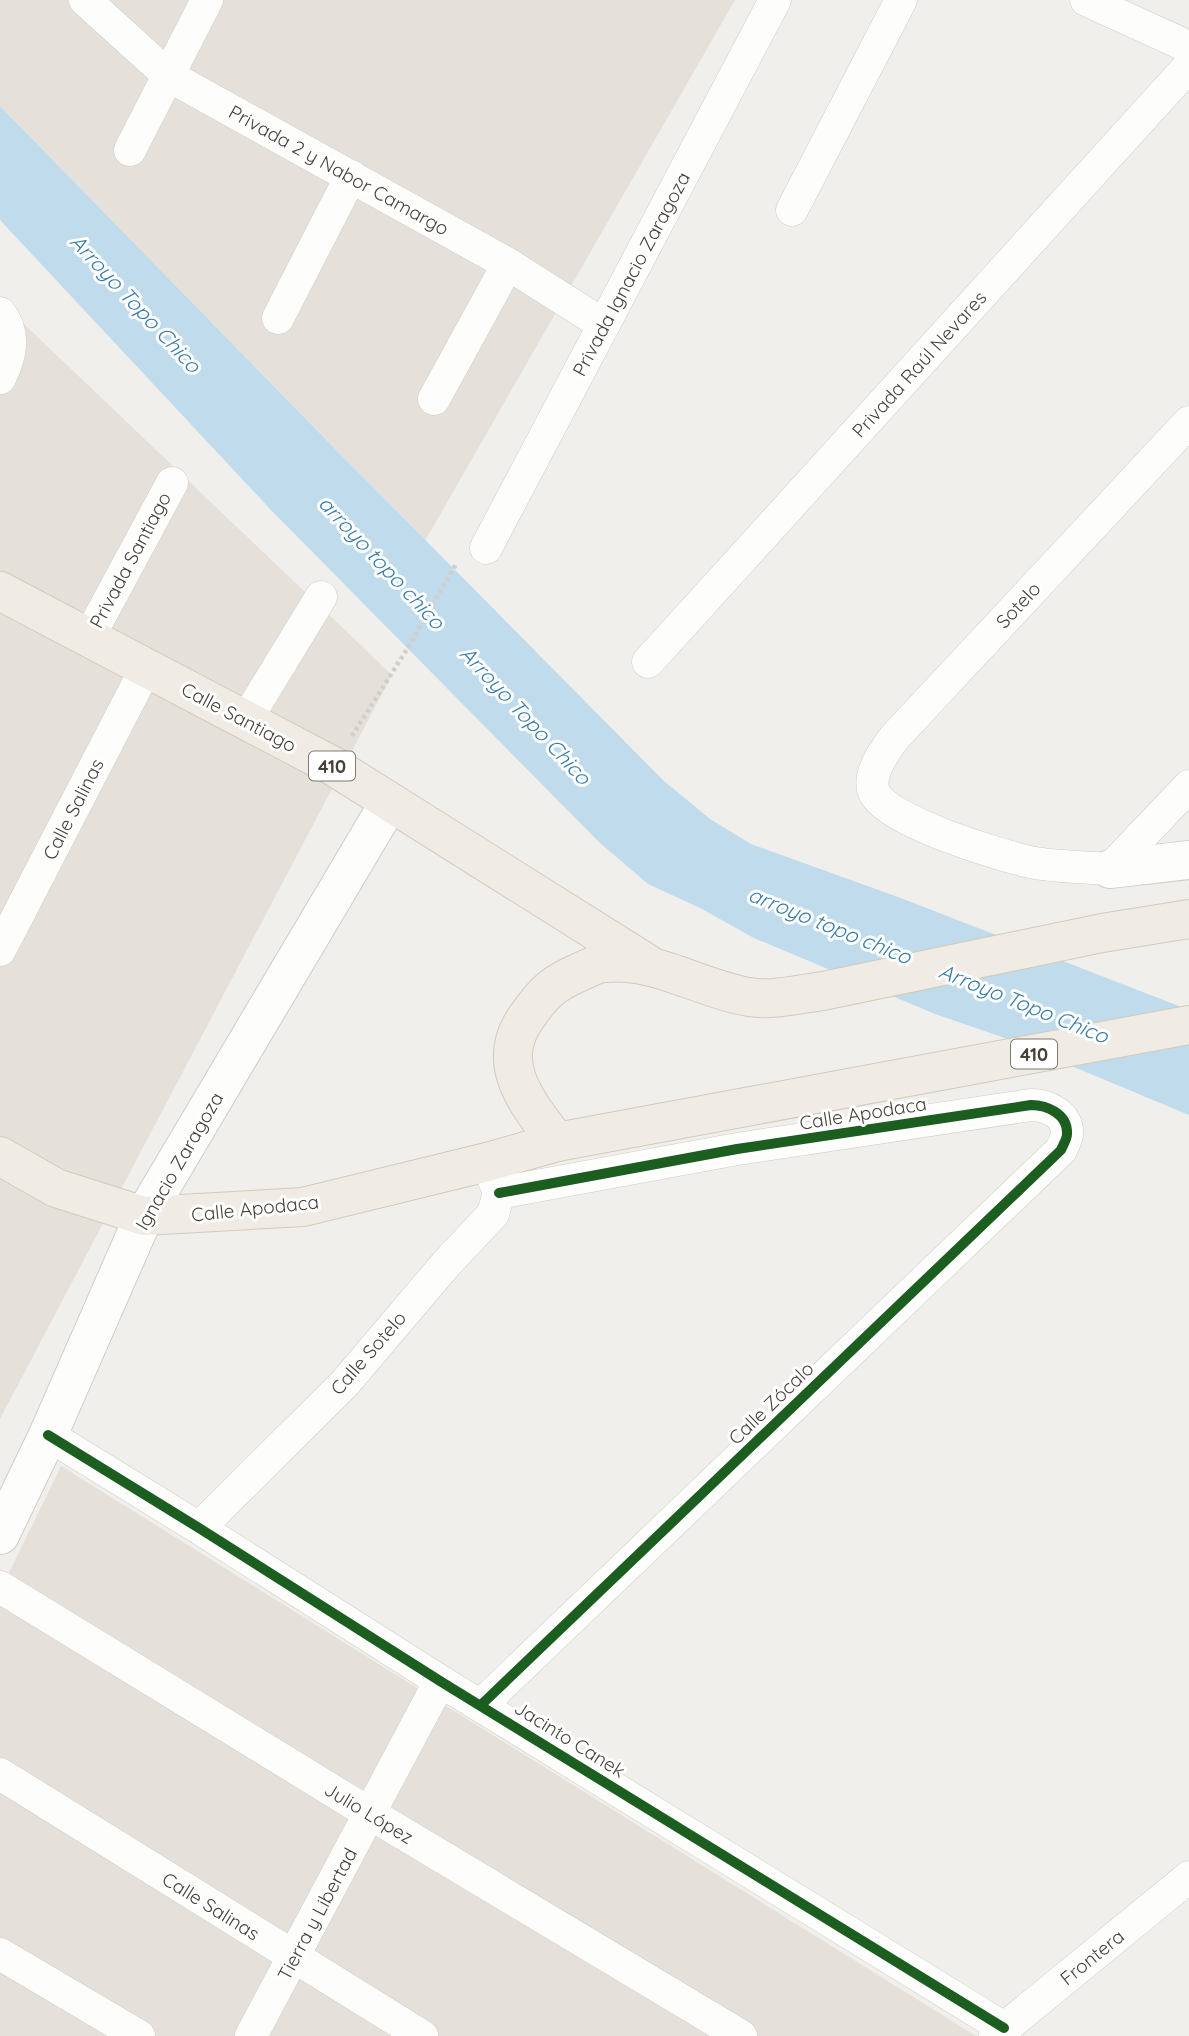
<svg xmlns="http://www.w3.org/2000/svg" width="1189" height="2036" viewBox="0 0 1189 2036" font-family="Quicksand,sans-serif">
<rect width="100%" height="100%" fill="#f1efeb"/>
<g fill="#e5e1da">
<polygon points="0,0 735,0 425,541 0,106"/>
<polygon points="0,301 392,675 0,1419"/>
<polygon points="61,1466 976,2036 0,2036 0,1591"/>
</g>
<polygon fill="#bfdbec" points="0,106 338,452 664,781 710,819 751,844 898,897 1189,1010 1189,1115 1002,1037 935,1014 754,938 700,908 648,884 600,843 271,510 0,220"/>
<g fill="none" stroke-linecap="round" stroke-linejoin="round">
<defs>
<g id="minor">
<polyline points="85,0 169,76 508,264 604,325"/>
<polyline points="1086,0 1189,47"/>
<polyline points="130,150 207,0"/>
<polyline points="792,210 901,0"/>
<path d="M 0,313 C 16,334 11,356 0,378"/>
<polyline points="278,318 351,176"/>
<polyline points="434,399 508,264"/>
<path d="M 1189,422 L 894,738 C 884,752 867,774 874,792 C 885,821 1004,857 1035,863 C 1059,867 1085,867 1110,869 L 1189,786"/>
<polyline points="486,548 775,0"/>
<polyline points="89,637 172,483"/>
<polyline points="648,662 1189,66"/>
<polyline points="246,720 321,597"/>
<polyline points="0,950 146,668"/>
<polyline points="48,1435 199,1528 440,1681 1004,2028"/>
<polyline points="199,1528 345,1383 446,1264 493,1214 499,1193 492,1175"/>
<polyline points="0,1587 369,1813 741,2036"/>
<path d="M 481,1705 L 1061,1150 C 1063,1145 1067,1139 1067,1134 C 1068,1114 1047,1105 1031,1105 L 737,1149 L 499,1193"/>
<polyline points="0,1774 422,2036"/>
<polyline points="0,1954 139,2036"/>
<polyline points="251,2036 440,1681"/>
<polyline points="995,2036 1189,1877"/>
</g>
<g id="tertiary">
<polyline points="1110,869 1189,860"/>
<polyline points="0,1535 48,1435 144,1216 389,803"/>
</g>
<g id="primary">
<polyline points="0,591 333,766 648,964"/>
<path d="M 557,1142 C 528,1104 492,1063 528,1015 C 544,992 554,983 580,972 C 587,969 597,963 605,963 C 656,958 700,989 749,997 C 772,1001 800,994 823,991 L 1102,933 L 1189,919"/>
<polyline points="0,1156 56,1188 144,1216 303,1207 487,1162 557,1142 1189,1025"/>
</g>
</defs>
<use href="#minor" stroke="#cfcdc9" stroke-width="33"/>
<use href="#tertiary" stroke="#cfcdc9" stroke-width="40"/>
<use href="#primary" stroke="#d2cbba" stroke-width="40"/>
<polyline stroke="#d1cfca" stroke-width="4.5" stroke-dasharray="3.5 3.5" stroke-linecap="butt" points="352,736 407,649 456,564"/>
<use href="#minor" stroke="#fdfdfc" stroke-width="32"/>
<use href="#tertiary" stroke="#fdfdfc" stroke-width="38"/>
<use href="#primary" stroke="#f0ece5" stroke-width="38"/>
<defs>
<g id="cycleway">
<polyline points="48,1435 199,1528 440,1681 1004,2028"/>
<path d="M 481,1705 L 1061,1150 C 1063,1145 1067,1139 1067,1134 C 1068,1114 1047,1105 1031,1105 L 737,1149 L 499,1193"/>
</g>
</defs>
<use href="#cycleway" stroke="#fff" stroke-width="15"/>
<use href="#cycleway" stroke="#1b5e20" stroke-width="10"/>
</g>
<g text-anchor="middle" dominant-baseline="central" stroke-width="6" stroke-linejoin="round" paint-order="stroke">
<g fill="#fff" stroke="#7e7a74" stroke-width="2">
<rect x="309" y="751.5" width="46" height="29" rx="5"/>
<rect x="1011" y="1039.5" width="46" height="29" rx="5"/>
</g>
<g font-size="18" font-weight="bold" fill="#474138">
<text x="332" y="766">410</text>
<text x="1034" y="1054">410</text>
</g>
<g font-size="19" fill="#474138" stroke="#fff">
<text transform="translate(339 170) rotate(29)">Privada 2 y Nabor Camargo</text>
<text transform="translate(631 274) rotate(-62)">Privada Ignacio Zaragoza</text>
<text transform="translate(919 364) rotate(-48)">Privada Raúl Nevares</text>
<text transform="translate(130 560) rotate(-62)">Privada Santiago</text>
<text transform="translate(1018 605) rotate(-47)">Sotelo</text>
<text transform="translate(239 717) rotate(28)">Calle Santiago</text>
<text transform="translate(73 809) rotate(-63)">Calle Salinas</text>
<text transform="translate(863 1113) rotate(-9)">Calle Apodaca</text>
<text transform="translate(179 1161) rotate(-60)">Ignacio Zaragoza</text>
<text transform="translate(255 1208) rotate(-6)">Calle Apodaca</text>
<text transform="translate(368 1353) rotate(-49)">Calle Sotelo</text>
<text transform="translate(771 1403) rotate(-44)">Calle Zócalo</text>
<text transform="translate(570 1739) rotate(32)">Jacinto Canek</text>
<text transform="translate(369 1813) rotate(31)">Julio López</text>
<text transform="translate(211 1906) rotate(32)">Calle Salinas</text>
<text transform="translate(317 1914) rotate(-62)">Tierra y Libertad</text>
<text transform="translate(1092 1957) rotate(-39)">Frontera</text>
</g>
<g font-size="21" font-style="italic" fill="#387cac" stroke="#fff">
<text transform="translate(136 303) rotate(47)">Arroyo Topo Chico</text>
<text transform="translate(382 562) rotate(47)">arroyo topo chico</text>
<text transform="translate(526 715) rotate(47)">Arroyo Topo Chico</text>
<text transform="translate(830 925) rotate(22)">arroyo topo chico</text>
<text transform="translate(1024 1003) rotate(22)">Arroyo Topo Chico</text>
</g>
</g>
</svg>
